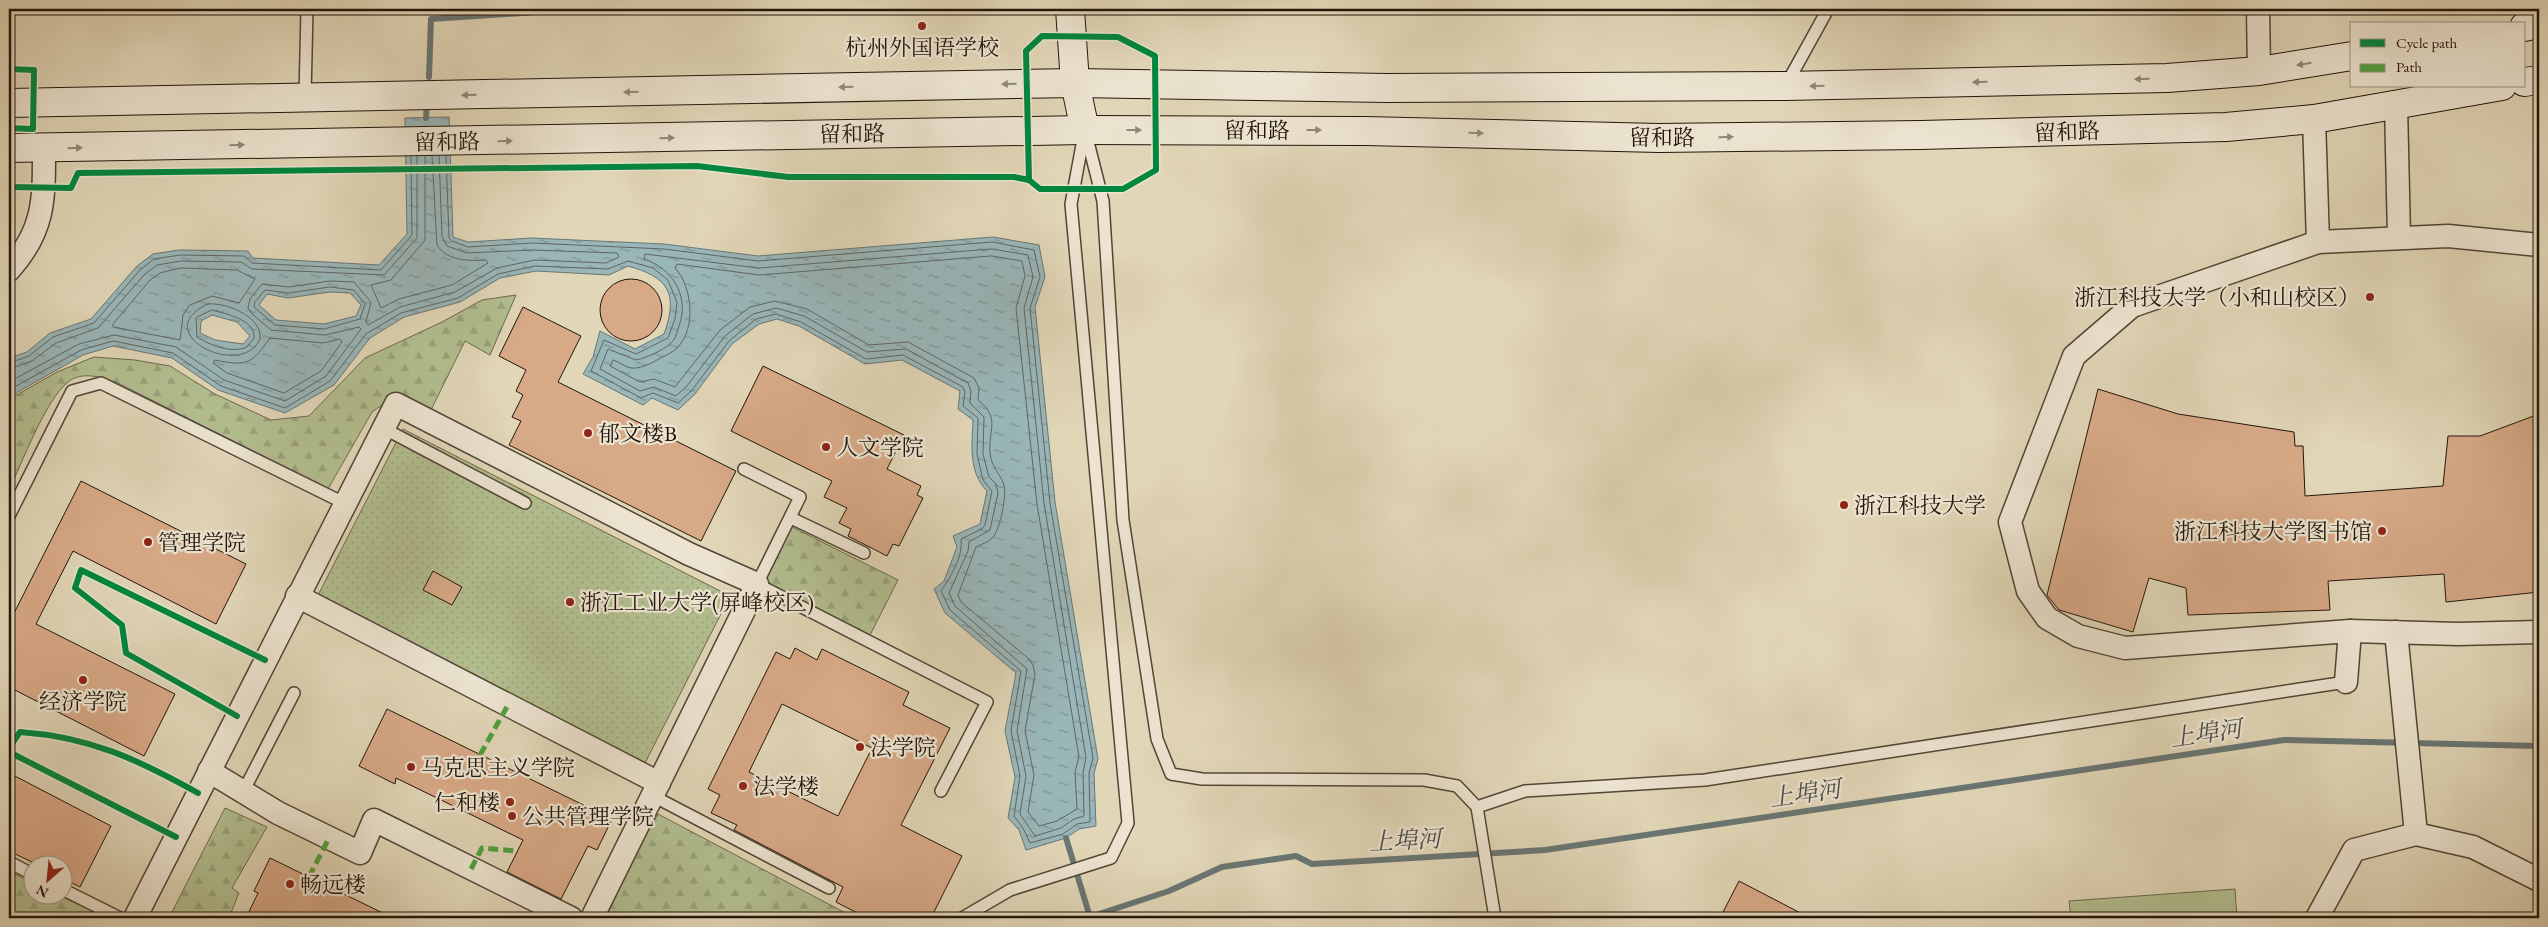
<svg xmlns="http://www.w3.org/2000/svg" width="2548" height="927" viewBox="0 0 2548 927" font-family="'EB Garamond','Noto Serif SC',serif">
<defs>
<pattern id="forest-firs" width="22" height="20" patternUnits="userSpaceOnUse" patternTransform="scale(1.25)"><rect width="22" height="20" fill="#b2be8f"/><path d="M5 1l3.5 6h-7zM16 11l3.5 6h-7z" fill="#99a27a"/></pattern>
<pattern id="garden-dots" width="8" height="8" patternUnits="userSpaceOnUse" patternTransform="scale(1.25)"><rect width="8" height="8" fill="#b2be8f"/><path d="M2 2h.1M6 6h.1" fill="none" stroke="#99a27a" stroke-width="1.8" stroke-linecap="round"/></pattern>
<pattern id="water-ripples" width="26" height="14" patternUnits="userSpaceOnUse" patternTransform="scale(1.25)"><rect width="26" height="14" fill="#99b6b9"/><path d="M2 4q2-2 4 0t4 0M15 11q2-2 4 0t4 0" fill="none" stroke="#7c9395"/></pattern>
</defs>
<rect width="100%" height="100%" fill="#e1d6b7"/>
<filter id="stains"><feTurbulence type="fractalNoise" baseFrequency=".004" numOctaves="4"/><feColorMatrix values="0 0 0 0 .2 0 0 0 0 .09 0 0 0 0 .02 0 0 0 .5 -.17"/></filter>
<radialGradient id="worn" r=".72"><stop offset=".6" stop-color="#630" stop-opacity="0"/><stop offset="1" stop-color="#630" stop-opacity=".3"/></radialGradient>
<polygon fill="#b2be8f" stroke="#6a6a4d" points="2235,889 2237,918 2071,918 2069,901"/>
<g fill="url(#forest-firs)" stroke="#6a6a4d">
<path d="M 516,295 L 490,355 L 465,341 L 429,414 L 395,396 L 372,412 L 328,489 L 116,382 C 100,377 82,371 68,382 C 46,399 22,463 9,490 L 9,404 L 13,397 L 57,372 L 94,357 L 135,360 L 170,366 L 215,394 L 271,420 L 309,416 L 365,358 L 442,322 L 482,300 Z"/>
<polygon points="792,527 898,580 870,635 765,582"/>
<polygon points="225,808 267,827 232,888 239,893 231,913 241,918 169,918"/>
<polygon points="658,814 855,918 598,918"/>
<polygon points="9,871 32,883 32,894 58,895 92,910 88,918 9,918"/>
</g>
<polygon fill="url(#garden-dots)" stroke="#6a6a4d" points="403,429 730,596 642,769 315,601"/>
<path fill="url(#water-ripples)" stroke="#697673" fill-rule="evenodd" d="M 449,117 L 453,237 L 468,242 L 532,238 L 664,244 L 758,256 L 993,237 L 1039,245 L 1045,277 L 1035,307 L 1055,502 L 1098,759 L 1094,773 L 1096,826 L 1079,829 L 1066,838 L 1026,850 L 1019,830 L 1008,818 L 1015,777 L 1005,731 L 1016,673 L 945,613 L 934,589 L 944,581 L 957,547 L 953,536 L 980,524 L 987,491 C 968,472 972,444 973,420 L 958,409 L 960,391 L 902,360 L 865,364 L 799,326 L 777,319 L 759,324 L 732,344 L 695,394 L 678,410 L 652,398 L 643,405 L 583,374 L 593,357 L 600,331 L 635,349 L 664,334 C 679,293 668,277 628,266 L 609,275 L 536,271 L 500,278 L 460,302 L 404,317 L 370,338 L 334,385 L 285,413 L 218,390 L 172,358 L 113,346 L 83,355 L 9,397 L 9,358 L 27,352 L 50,333 L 91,319 L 137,266 L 153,254 L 179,250 L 248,251 L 253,258 L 379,265 L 407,234 L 405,118 ZM 330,292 L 350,293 L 361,305 L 356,316 L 324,324 L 276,320 L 259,305 L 267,294 L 288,298 ZM 212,315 L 237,322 L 250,336 L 243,344 L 215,340 L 200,333 L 201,321 Z"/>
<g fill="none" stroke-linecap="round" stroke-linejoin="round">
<g stroke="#5e6662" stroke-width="1">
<path d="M 425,156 L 425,240 L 391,280 L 371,285 L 381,308 L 399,299 L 452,285 L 488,263 L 486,260 C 468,261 447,261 437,245 L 432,156"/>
<path d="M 992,249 L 1028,255 L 1033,277 L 1024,308 L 1044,503 L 1086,758 L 1083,772 L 1084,816 L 1074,819 L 1061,828 L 1035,836 L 1020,814 L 1026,776 L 1017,731 L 1027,669 L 955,606 L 949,593 L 968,551 L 969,542 L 990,530 L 998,493 L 996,484 L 989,477 L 983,454 L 984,417 L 970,403 L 971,391 L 968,383 L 906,349 L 867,352 L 804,316 L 776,308 L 753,314 L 725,336 L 687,386 L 676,396 L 654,387 L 640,391 L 600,369 L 608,349 L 636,360 C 648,357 662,351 671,343 C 676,339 677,331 679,326 C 690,296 672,268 644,259 L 645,254 L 758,268 Z"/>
<path d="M 992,256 L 1022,261 L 1025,276 L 1016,308 L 1037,504 L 1079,757 L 1075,772 L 1077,809 L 1057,821 L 1039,826 L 1028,812 L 1034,775 L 1025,731 L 1035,674 L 1033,665 L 1029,659 L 961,602 L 958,595 L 976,547 C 982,544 989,542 993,537 C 1000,530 1007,494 1004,485 C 1000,473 992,469 990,453 C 988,429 1001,418 978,400 L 979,388 L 974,378 L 908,342 L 869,345 L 807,309 L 775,301 L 750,307 L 720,330 L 675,387 L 654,379 L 640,382 L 610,366 L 613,360 C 619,362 625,367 631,368 C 640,369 650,364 657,360 C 664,356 672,353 677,348 C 697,328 692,286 675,268 L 677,264 L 759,275 Z"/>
<polygon points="181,268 237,270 255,279 239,303 212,296 190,305 183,315 180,340 113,327 113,324 150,280 160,273"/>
<polygon points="330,287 354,290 365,304 360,319 324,329 275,325 254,307 255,302 265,290 288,293"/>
<path d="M 208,304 C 226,302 263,317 260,339 C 241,381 146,332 208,304 Z"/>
<path d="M 212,310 C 226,314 255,319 254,338 L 247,347 C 231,354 210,345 197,337 L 196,318 Z"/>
<path d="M 270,338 L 323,343 L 340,339 L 342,342 L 321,371 L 284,393 L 227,373 L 213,363 L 215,360 C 249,367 252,363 270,338 Z"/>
<polyline points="9,363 29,356 53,337 94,323 140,270 154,259 180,255 244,256 252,263 381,270 412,235 411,156"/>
<polyline points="9,369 32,361 56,343 98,328 144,275 157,265 181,261 241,262 252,269 384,275 417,238 417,156"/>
<polyline points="9,382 79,344 114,335 176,347 224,380 285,401 326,376 361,329 359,327 325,335 271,330 252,314 248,308 250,299 262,284 289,287 330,281 354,282 371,302 366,322 368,325 400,307 455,292 497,268 535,260 606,263 619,257 617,253 532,250 467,253 447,246 442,237 439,156"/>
<path d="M 9,390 L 81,350 L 113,341 L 173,353 L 221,386 L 285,408 L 330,381 L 366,334 L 401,313 L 458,298 L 498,274 L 535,266 L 608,269 L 628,261 L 653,268 L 668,280 L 677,302 L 675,319 L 668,338 L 636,354 L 604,340 L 591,371 L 641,398 L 653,393 L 678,403 L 692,390 L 729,341 L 756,319 L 776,314 L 801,322 L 866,359 L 903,355 L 963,387 L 965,392 L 963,406 L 978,418 L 977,454 L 983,480 L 992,491 L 985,525 L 982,529 L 961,539 C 963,557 951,576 941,591 L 950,610 L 1021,671 L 1011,731 L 1020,776 L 1014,816 L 1023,828 L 1030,843 L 1063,834 L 1077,824 L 1090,822 L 1089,773 L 1093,758 L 1050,503 L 1030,308 L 1040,277 L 1034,250 L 992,242 L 758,261 L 664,249 L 532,243 L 468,247 L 452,241 L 449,238 L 446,156"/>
</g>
<g stroke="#697673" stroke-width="6">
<polyline points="429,77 431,19 537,12 550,9"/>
<polyline points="426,118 427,103"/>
<polyline points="1066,838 1090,917"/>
<polyline points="1087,918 1169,891 1222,867 1296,856 1312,864 1545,850 2284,740 2539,746"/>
</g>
</g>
<g fill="#d8a987" stroke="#22150b" fill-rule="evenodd">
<circle cx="631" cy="310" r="31"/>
<polygon points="523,307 581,336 558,382 736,471 701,541 509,445 521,421 512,417 523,395 516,391 526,370 499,356"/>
<polygon points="763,366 904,435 887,469 921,486 917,495 923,498 899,546 893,544 887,556 848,536 851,529 839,523 847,508 824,497 832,481 731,431"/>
<polygon points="2098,389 2178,414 2294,432 2295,446 2303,446 2305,496 2443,486 2448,436 2480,436 2539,414 2539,592 2446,602 2444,574 2328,581 2330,610 2188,615 2186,588 2149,578 2133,632 2059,610 2047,595"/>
<polygon points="81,481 246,564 216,624 73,551 36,624 175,694 144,756 9,687 9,623"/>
<polygon points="433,571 462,587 452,605 423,590"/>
<path d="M 795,648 L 817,660 L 822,649 L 909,692 L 903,705 L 950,728 L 901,825 L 962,856 L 931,918 L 867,918 L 836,902 L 843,887 L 734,830 L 737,825 L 711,813 L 720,795 L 708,789 L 776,652 L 790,659 ZM 782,704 L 872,748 L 838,816 L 749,772 Z"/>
<polygon points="387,709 612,819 597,850 588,846 561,899 507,872 523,840 396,778 395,784 359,766"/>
<polygon points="9,773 111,826 80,887 62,878 62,864 36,864 9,851"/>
<polygon points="270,858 309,877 393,918 246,918 258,893 254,891"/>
<polygon points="1739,881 1810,918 1720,918"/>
</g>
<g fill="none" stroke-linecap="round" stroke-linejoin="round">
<defs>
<g id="lane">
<polyline points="1786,85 1828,9"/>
<polyline points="305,97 307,9"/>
<polyline points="1085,130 1103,201 1123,520 1157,739 1171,774 1202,779 1424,780 1457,786 1477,807 1495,918"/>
<polyline points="383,428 525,503"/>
<polyline points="744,469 800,497 757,584 987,702 941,791"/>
<polyline points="9,516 72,391 101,383 344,503"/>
<polyline points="791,518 864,553"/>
<polyline points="243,792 294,693"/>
<polyline points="653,796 829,888"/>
<polyline points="1477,807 1525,791 1705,780 2346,682"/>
<polyline points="9,862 32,874"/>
<polyline points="62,889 120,918"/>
<polyline points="962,918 1010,890 1111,858 1128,823 1071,204 1084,134"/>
</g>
<g id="street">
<polyline points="2258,9 2259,71"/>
<polyline points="2396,105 2399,238"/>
<polyline points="2314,119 2318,242"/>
<polyline points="2539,245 2448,236 2318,242 2132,306 2074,356 2010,522 2028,591 2047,618 2078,636 2125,648 2350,631 2458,634 2539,632"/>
<path d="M 9,270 C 45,230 44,199 44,148"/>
<polyline points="297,596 659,783"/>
<polyline points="2396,632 2416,834"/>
<polyline points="2346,682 2350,631"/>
<polyline points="209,771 278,813 360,853 374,820 571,918"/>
<polyline points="135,918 396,404 689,554 757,584 592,918"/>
<polyline points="2317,918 2354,850 2416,834 2473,847 2539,880"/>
</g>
<g id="secondary">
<polyline points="1070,9 1075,83 1085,130"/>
<polyline points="2524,27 2539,24"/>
<polyline points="2524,82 2539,80"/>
<polyline points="9,103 1075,83 1387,88 1785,86 2167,78 2259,71 2352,56"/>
<polyline points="9,148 1085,130 1365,131 1659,138 1921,135 2226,127 2314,119 2502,86"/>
</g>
</defs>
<use href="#lane" stroke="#524536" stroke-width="14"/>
<use href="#street" stroke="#524536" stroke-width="25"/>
<use href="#secondary" stroke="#22150b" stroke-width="30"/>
<use href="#lane" stroke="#ece4d0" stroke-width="11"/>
<use href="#street" stroke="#ece4d0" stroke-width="22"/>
<use href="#secondary" stroke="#ece4d0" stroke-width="28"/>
<g stroke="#50a03e" stroke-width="5" stroke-dasharray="10 5" stroke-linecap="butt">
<polyline points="480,755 508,705"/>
<polyline points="471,869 482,848 517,851"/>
<polyline points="309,877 329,838"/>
</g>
<defs>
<g id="cycleway">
<polygon points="1042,36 1118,37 1155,56 1156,170 1123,189 1040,189 1029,180 1026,51"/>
<polyline points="9,69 34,70 33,129 9,128"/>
<polyline points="9,187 71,188 78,173 697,166 788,177 1014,177 1029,180"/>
<polyline points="237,716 126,653 122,625 75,588 81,570 265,660"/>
<path d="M 9,748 L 20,732 C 90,737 137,759 198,793"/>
<polyline points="9,752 176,837"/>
</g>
</defs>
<use href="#cycleway" stroke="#ece4d0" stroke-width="9"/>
<use href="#cycleway" stroke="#00873e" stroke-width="6"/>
</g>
<defs><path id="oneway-solid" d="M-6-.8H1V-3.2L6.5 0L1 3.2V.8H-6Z" transform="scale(1.25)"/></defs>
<g fill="#918777">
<use href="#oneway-solid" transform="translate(2304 64) rotate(171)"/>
<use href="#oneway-solid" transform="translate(2142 79) rotate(179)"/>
<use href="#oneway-solid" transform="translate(1980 82) rotate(179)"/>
<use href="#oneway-solid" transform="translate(1009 84) rotate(179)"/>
<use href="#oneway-solid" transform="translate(1817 86) rotate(179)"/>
<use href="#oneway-solid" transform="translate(846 87) rotate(179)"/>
<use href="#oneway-solid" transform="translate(631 92) rotate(179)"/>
<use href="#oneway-solid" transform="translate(469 95) rotate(179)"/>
<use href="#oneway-solid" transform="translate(1134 130)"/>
<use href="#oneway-solid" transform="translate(1314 130)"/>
<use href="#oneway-solid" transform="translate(1476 133) rotate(1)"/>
<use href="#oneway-solid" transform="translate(1726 137) rotate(-1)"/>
<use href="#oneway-solid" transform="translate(667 138) rotate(-1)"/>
<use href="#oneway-solid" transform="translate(505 141) rotate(-1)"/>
<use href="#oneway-solid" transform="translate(237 145) rotate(-1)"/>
<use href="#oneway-solid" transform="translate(75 148) rotate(-1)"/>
</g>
<g fill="#8f2418" stroke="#ece4d0" stroke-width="2">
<circle cx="922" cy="26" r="5"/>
<circle cx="2370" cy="297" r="5"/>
<circle cx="588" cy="433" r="5"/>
<circle cx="826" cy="447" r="5"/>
<circle cx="1844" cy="505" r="5"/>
<circle cx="2382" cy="531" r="5"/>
<circle cx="148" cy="542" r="5"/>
<circle cx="570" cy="602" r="5"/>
<circle cx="83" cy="680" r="5"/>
<circle cx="860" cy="747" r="5"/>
<circle cx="411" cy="767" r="5"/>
<circle cx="743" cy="786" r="5"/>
<circle cx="510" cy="802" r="5"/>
<circle cx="512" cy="816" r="5"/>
<circle cx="290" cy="884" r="5"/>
</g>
<g text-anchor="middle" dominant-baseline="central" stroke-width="4.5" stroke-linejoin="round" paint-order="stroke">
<g font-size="22" fill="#22150b" stroke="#ece4d0" text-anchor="start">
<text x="922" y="47" text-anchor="middle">杭州外国语学校</text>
<text x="2360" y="297" text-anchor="end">浙江科技大学（小和山校区）</text>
<text x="598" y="433">郁文楼B</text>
<text x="836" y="447">人文学院</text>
<text x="1854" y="505">浙江科技大学</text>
<text x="2372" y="531" text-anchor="end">浙江科技大学图书馆</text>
<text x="158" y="542">管理学院</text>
<text x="580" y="602">浙江工业大学(屏峰校区)</text>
<text x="83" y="701" text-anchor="middle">经济学院</text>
<text x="870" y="747">法学院</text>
<text x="421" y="767">马克思主义学院</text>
<text x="753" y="786">法学楼</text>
<text x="500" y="802" text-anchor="end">仁和楼</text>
<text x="522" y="816">公共管理学院</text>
<text x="300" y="884">畅远楼</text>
</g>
<g font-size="22" fill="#22150b" stroke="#ece4d0">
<text x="1257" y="130">留和路</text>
<text transform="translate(2067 132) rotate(-2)">留和路</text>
<text transform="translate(852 134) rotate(-1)">留和路</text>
<text x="1662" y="137">留和路</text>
<text transform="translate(447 142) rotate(-1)">留和路</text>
</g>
<g font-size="24" font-style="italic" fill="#4c4d48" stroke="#ece4d0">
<text transform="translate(2206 733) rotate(-8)">上埠河</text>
<text transform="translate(1805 793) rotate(-8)">上埠河</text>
<text transform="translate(1405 840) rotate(-3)">上埠河</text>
</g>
</g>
<rect width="2548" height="927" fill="none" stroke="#e1d6b7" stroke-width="30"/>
<rect x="10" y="10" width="2528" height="907" fill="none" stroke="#22150b" stroke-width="2.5"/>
<rect x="15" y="15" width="2518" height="897" fill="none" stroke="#22150b"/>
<rect x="2350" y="22" width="175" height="65" fill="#ece4d0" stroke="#9b9181"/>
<rect x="2360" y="39" width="25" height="8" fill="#00873e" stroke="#9b9181"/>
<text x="2396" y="48" font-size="15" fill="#22150b">Cycle path</text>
<rect x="2360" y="64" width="25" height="8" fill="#50a03e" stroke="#9b9181"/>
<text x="2396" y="72" font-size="15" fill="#22150b">Path</text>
<g transform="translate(48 880) rotate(207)"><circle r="24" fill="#ece4d0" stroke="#9b9181"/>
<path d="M0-4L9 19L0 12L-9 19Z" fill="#8f2418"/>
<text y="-8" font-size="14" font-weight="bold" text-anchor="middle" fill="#22150b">N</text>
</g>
<rect width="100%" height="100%" filter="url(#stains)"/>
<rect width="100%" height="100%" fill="url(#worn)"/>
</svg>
